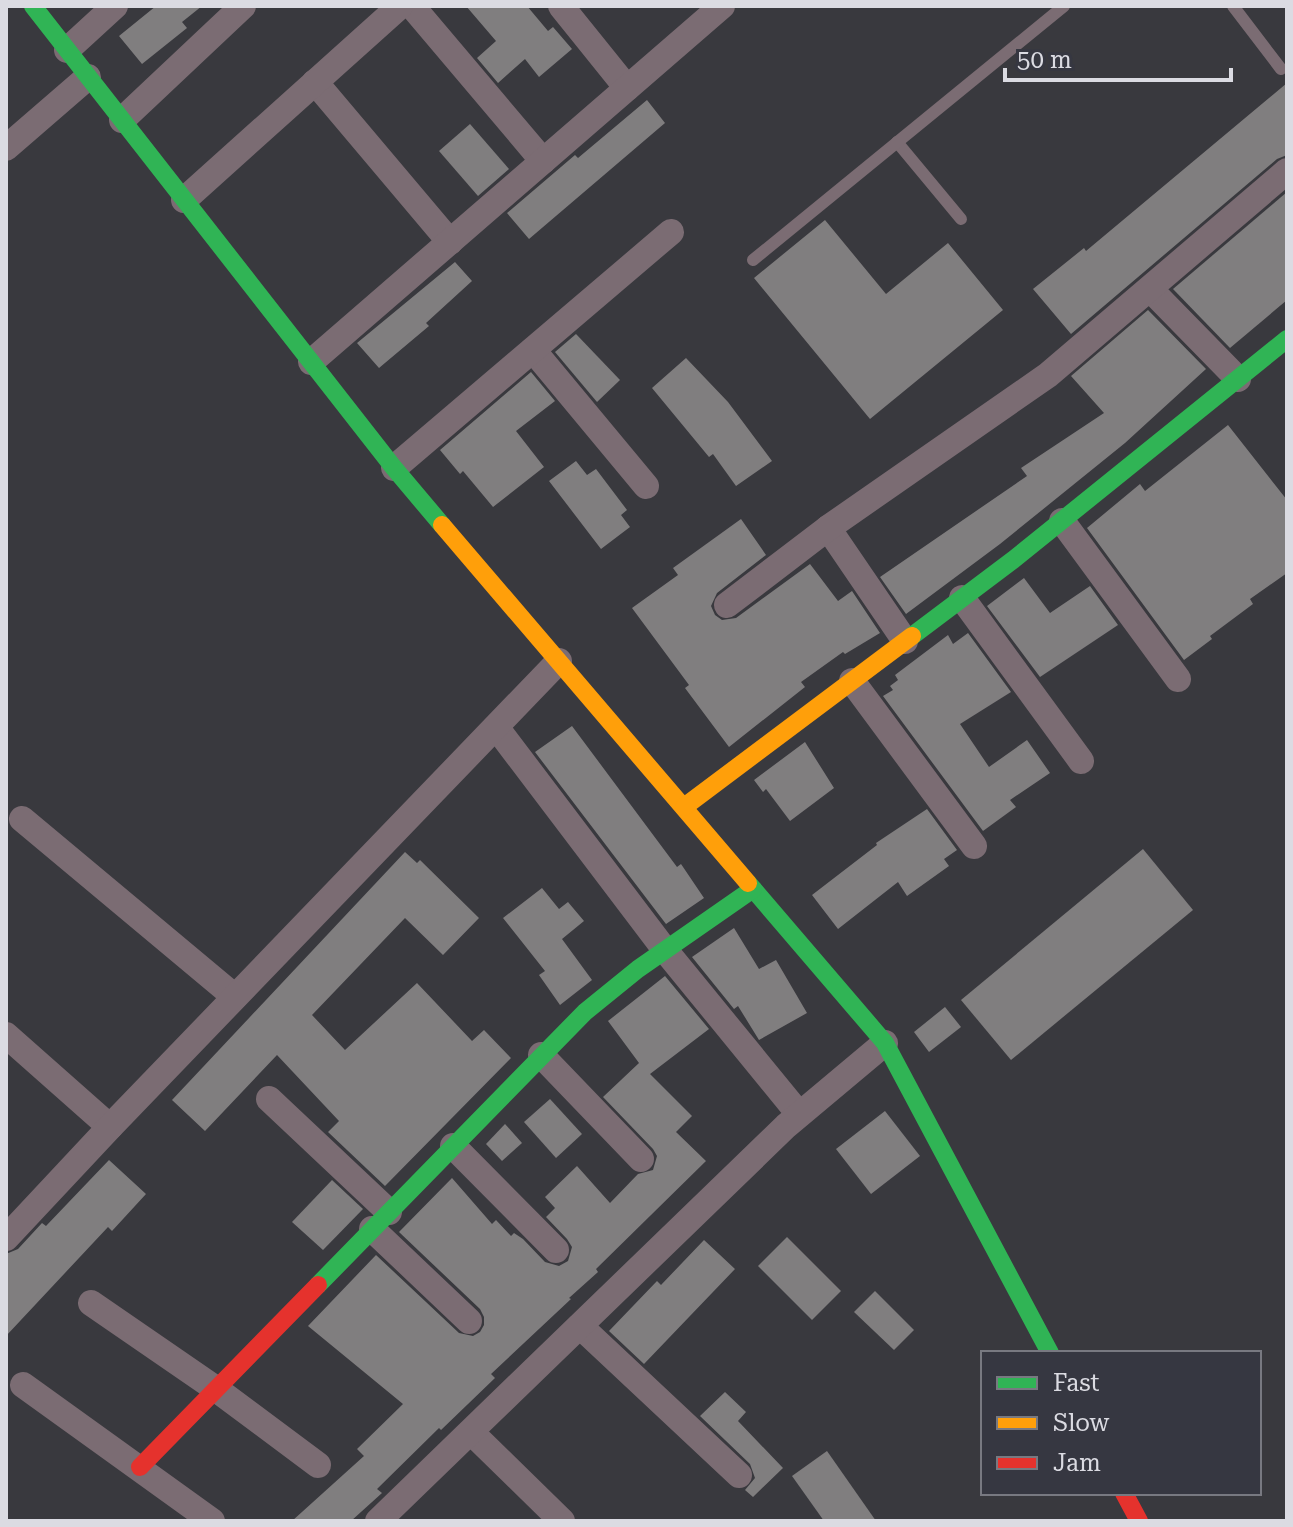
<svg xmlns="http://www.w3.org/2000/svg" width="1293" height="1527" viewBox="0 0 1293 1527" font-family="'Roboto Serif',serif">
<rect width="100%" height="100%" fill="#39393e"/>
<g fill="#807e7f">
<polygon points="156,6 202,6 182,22 187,28 142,64 119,36"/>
<polygon points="466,6 527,6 548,31 553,27 572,49 539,77 525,59 498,83 477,58 496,41"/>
<polygon points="1287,83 1287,155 1277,159 1071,334 1033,289 1084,248 1086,251"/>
<polygon points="647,100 665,123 529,239 507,213 575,155 578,158"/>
<polygon points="470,124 509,169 478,196 439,151"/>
<polygon points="1287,192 1287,300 1230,348 1173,289"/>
<polygon points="825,220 886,294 948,243 1003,310 870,419 754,278"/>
<polygon points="455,262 472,281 426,323 429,326 379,368 357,343"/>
<polygon points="1148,310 1206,369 1125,443 1000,544 906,614 880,577 1027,476 1021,468 1104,413 1071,376"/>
<polygon points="576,334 620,380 597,402 555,352"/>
<polygon points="686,358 728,402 772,461 736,486 713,454 709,457 652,388"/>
<polygon points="531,372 555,401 516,431 544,467 493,507 463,471 460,474 440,450"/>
<polygon points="1228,425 1287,500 1287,573 1250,599 1253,604 1210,636 1212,639 1184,660 1087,528 1140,484 1145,491"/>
<polygon points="576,461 587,475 596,469 627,510 621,515 630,527 601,549 549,481"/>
<polygon points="741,519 766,555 717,593 711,606 715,615 722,620 736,618 810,564 838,601 852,591 880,633 845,654 843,652 801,682 805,687 729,747 685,688 689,685 632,608 678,575 673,568"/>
<polygon points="1024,578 1050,613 1090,586 1118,625 1040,677 987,606"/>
<polygon points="968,633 1011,692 960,724 989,767 1027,740 1050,773 1010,800 1016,807 983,831 883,696 893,690 890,686 898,680 895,675 948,635 953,644"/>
<polygon points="572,726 677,867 681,864 704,898 666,924 535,752"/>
<polygon points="805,742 834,788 790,821 766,789 763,792 754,780"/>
<polygon points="927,809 957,850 944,859 949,866 907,896 898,882 838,929 812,895 877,845 876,843"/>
<polygon points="1143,849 1193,910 1011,1060 961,1000"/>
<polygon points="405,852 417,863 420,860 479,918 443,955 405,918 312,1015 345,1050 417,983 472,1041 484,1030 511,1058 385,1186 328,1132 339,1121 277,1055 205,1131 172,1100"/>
<polygon points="542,888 559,909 568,902 584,921 562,939 592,980 560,1005 539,975 545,971 503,918"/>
<polygon points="734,928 759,969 776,960 807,1013 759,1040 738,1006 734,1009 692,957"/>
<polygon points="665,976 709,1029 650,1074 692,1116 676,1132 706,1161 596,1269 598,1272 569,1298 571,1299 491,1374 495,1378 441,1430 439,1428 377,1489 382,1493 351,1521 292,1521 364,1456 357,1449 403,1404 308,1326 376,1255 459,1333 473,1336 480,1332 484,1325 484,1317 480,1309 399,1232 452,1178 492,1224 496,1220 511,1236 514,1233 523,1239 545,1262 559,1266 568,1261 572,1247 567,1239 546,1217 555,1208 545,1197 577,1166 610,1203 638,1174 653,1170 657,1156 653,1149 603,1097 639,1063 608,1021"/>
<polygon points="945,1007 961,1027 929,1052 914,1032"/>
<polygon points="550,1099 582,1134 556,1158 524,1122"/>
<polygon points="885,1111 920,1156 871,1194 836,1149"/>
<polygon points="505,1124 522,1143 502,1161 486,1144"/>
<polygon points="109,1160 146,1194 112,1231 108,1227 6,1336 6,1254 18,1249 42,1223 46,1226"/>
<polygon points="332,1180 363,1209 323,1250 292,1222"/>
<polygon points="787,1237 841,1291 812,1320 758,1266"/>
<polygon points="704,1240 735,1269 644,1364 609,1331 657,1281 661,1285"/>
<polygon points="875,1291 914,1330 894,1350 854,1312"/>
<polygon points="725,1392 746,1412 738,1421 783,1468 753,1497 745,1490 755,1478 750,1464 700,1416"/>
<polygon points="827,1451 876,1521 824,1521 792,1476"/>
</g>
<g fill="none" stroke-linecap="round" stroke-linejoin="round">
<g stroke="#7b6c73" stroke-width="12">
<polyline points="1233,6 1281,69"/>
<polyline points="897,142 961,219"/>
<polyline points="753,260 1064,6"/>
</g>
<g stroke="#7b6c73" stroke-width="26">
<polyline points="412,6 543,161"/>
<polyline points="561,6 627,88"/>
<polyline points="67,50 115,6"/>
<polyline points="315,82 450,242"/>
<polyline points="122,120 243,6"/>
<polyline points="6,148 88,77"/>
<polyline points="184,200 400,6"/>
<polyline points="1150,289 1238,379"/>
<polyline points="533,350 646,486"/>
<polyline points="311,362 722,6"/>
<polyline points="394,468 671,232"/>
<polyline points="1062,521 1178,679"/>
<polyline points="828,528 905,641"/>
<polyline points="962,598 1081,761"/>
<polyline points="727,605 828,528 1048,375 1287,171"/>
<polyline points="852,681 974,846"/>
<polyline points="496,727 665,950 799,1114"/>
<polyline points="22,819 235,997"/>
<polyline points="6,1035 110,1127"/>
<polyline points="541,1055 641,1159"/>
<polyline points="269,1099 389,1212"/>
<polyline points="453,1146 556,1250"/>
<polyline points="372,1229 469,1321"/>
<polyline points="6,1238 110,1127 559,661"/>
<polyline points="91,1303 216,1389 318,1465"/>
<polyline points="580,1326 739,1475"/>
<polyline points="23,1385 212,1521"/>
<polyline points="471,1432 562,1521"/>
<polyline points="378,1521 786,1126 885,1043"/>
</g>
<g stroke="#30b455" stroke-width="18">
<polyline points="33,6 394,468 442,525"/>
<polyline points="912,636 1013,560 1287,339"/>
<polyline points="748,883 885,1043 1050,1353"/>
<polyline points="318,1285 585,1012 638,969 753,889"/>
</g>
<g stroke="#ff9f0a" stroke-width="18">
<polyline points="442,525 748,883"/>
<polyline points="684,807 912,636"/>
</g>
<g stroke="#e5322d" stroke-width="18">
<polyline points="140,1467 318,1285"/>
<polyline points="1124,1493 1139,1521"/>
</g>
</g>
<rect width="1293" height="1527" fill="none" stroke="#dbdbe2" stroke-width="16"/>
<rect x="981" y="1351" width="280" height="144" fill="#363741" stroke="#787981" stroke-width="2"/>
<rect x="997" y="1377" width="40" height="12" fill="#30b455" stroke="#787981" stroke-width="2"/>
<text x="1053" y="1391" font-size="24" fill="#dbdbe2">Fast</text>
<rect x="997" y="1417" width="40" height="12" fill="#ff9f0a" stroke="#787981" stroke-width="2"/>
<text x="1053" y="1431" font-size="24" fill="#dbdbe2">Slow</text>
<rect x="997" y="1457" width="40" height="12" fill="#e5322d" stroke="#787981" stroke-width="2"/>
<text x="1053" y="1471" font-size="24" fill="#dbdbe2">Jam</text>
<path d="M1005 68v12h226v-12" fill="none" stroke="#dbdbe2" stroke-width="4"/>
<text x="1017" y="68" font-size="24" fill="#dbdbe2" stroke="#363741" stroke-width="6" paint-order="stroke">50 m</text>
</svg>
